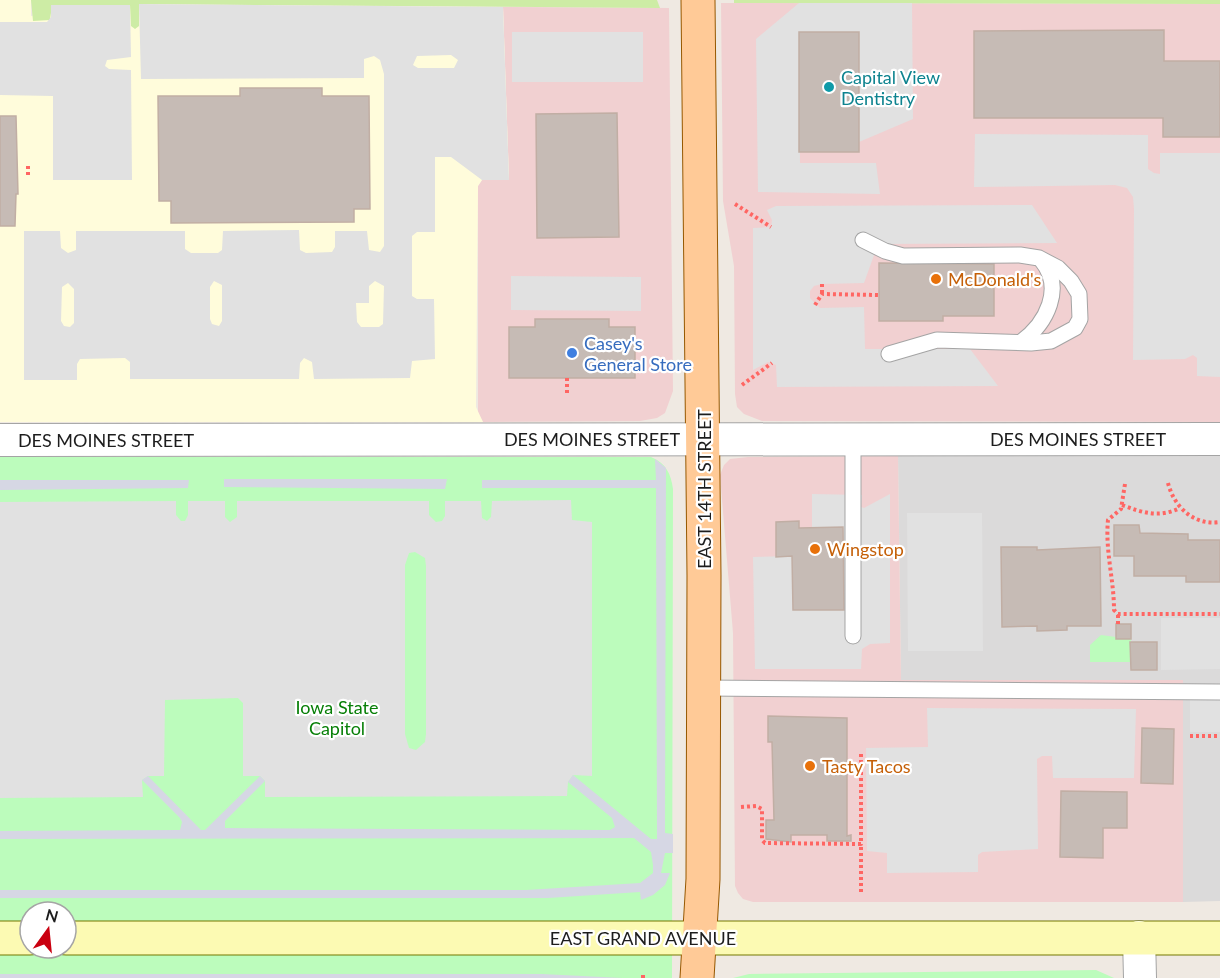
<svg xmlns="http://www.w3.org/2000/svg" width="1220" height="978" viewBox="0 0 1220 978" font-family="Lato,sans-serif">
<rect width="100%" height="100%" fill="#efe9e2"/>
<polygon fill="#dbdada" points="898,456 1220,456 1220,901 1183,902 1182,680 901,680"/>
<g fill="#f1d0d1">
<polygon points="721,3 1220,4 1220,422 762,421 744,414 737,407 735,394 734,266 723,201"/>
<polygon points="503,7 669,8 673,391 665,413 657,418 640,421 483,422 478,414 478,186 482,180 509,179"/>
<polygon points="898,456 901,680 1183,680 1183,902 753,902 743,899 738,893 735,886 733,633 720,475 724,465 730,459 748,457"/>
</g>
<polygon fill="#fffcdb" points="0,0 31,0 31,16 139,4 503,7 509,180 482,180 478,186 476,407 483,422 0,422"/>
<g fill="#cdeca5">
<polygon points="31,0 657,0 660,8 139,4 139,26 135,29 131,26 130,5 52,5 50,20 33,21"/>
<polygon points="734,0 1220,0 1220,4 734,3"/>
</g>
<g fill="#bcfcbc" fill-rule="evenodd">
<path d="M 0,457 L 651,457 C 666,463 671,474 673,489 L 672,978 L 0,978 ZM 30,912 L 66,912 L 66,948 L 30,948 Z"/>
<polygon points="1101,635 1131,639 1131,662 1090,662 1090,645"/>
<polygon points="1096,970 1114,978 733,978 749,974"/>
</g>
<g fill="#e1e1e1" fill-rule="evenodd">
<polygon points="799,3 912,3 913,119 859,142 859,32 799,32 800,163 876,163 880,194 758,192 756,39"/>
<path d="M 139,4 L 503,7 L 509,180 L 482,180 L 451,157 L 435,157 L 435,232 L 417,232 L 412,236 L 412,296 L 417,299 L 434,299 L 435,359 L 412,361 L 410,378 L 314,379 L 312,362 L 304,358 L 300,363 L 299,379 L 130,379 L 130,362 L 125,358 L 80,359 L 77,364 L 77,380 L 24,380 L 24,231 L 60,231 L 61,248 L 68,253 L 76,250 L 76,231 L 185,231 L 185,249 L 191,253 L 218,253 L 222,250 L 223,231 L 299,230 L 300,250 L 306,253 L 332,252 L 335,247 L 335,231 L 367,231 L 369,250 L 380,252 L 384,246 L 384,74 L 380,60 L 374,56 L 364,59 L 364,78 L 141,79 ZM 451,55 L 458,60 L 454,68 L 418,68 L 413,65 L 417,56 ZM 214,281 L 222,285 L 222,321 L 219,326 L 212,324 L 210,319 L 210,287 ZM 375,281 L 384,286 L 383,324 L 379,327 L 361,327 L 357,322 L 356,303 L 369,303 L 369,286 ZM 68,283 L 74,289 L 74,323 L 70,327 L 64,326 L 61,321 L 62,287 Z"/>
<polygon points="51,5 130,5 131,57 107,60 105,66 109,69 131,70 132,180 53,180 53,96 0,95 0,22 47,22 51,17"/>
<rect x="512" y="32" width="131" height="50"/>
<polygon points="975,134 1148,135 1148,169 1154,173 1160,174 1160,153 1220,153 1220,377 1197,376 1197,358 1193,355 1185,359 1133,360 1134,209 1133,197 1127,188 1115,185 974,187"/>
<polygon points="1032,205 1057,243 878,244 864,283 822,284 814,286 810,291 810,298 820,308 864,307 865,349 970,349 998,386 777,387 776,365 768,362 753,370 753,228 771,227 772,220 767,210 776,206"/>
<polygon points="511,276 641,277 641,311 511,310"/>
<polygon points="812,494 862,495 861,507 864,508 890,494 890,643 870,644 862,649 861,669 755,669 753,557 792,556 793,610 844,610 843,528 812,528"/>
<path d="M 571,500 L 572,520 L 592,522 L 592,776 L 573,775 L 568,782 L 567,796 L 265,797 L 265,781 L 260,776 L 243,776 L 243,703 L 238,698 L 165,700 L 164,776 L 148,776 L 142,780 L 143,797 L 0,798 L 0,502 L 176,501 L 176,515 L 181,521 L 185,521 L 188,515 L 188,501 L 225,501 L 225,517 L 230,522 L 237,517 L 237,501 L 429,501 L 429,515 L 436,522 L 442,521 L 445,516 L 445,501 L 481,501 L 482,518 L 487,521 L 491,517 L 492,501 ZM 415,552 L 425,558 L 426,566 L 426,734 L 425,742 L 416,750 L 409,748 L 405,734 L 405,565 L 409,553 Z"/>
<polygon points="907,513 982,513 983,651 908,651"/>
<polygon points="1161,618 1220,618 1220,669 1161,670"/>
<rect x="1190" y="695" width="30" height="37"/>
<polygon points="927,708 1136,709 1134,778 1053,778 1052,756 1042,756 1037,759 1038,849 982,852 978,855 978,872 887,873 887,853 867,851 866,748 928,747"/>
</g>
<g fill="#d6d7e4">
<polygon points="655,459 666,468 665,833 673,834 673,853 665,853 661,873 670,873 665,885 653,895 641,900 640,892 548,898 0,898 0,890 526,890 640,883 653,873 653,865 651,852 634,838 0,839 0,831 180,830 182,822 180,818 142,780 148,776 201,830 205,830 260,776 265,781 225,821 225,828 610,830 615,827 612,818 568,782 573,775 651,839 657,839 656,488 482,488 482,480 656,480"/>
<polygon points="224,479 447,479 445,489 224,487"/>
<polygon points="0,480 189,480 188,488 0,490"/>
<polygon points="0,974 542,974 623,978 0,978"/>
</g>
<g fill="#c6bbb5" stroke="#c1aea4" stroke-width="1.5">
<polygon points="1164,30 1164,61 1220,61 1220,137 1163,137 1163,118 974,118 974,31"/>
<rect x="799" y="32" width="60" height="120"/>
<polygon points="240,88 322,88 322,96 369,96 370,209 354,209 354,222 171,223 171,201 159,201 158,96 240,96"/>
<polygon points="617,113 619,237 537,238 536,114"/>
<polygon points="0,116 16,116 18,194 16,194 15,226 0,226"/>
<polygon points="879,263 994,264 994,316 943,316 943,321 879,321"/>
<polygon points="535,319 609,319 609,327 635,327 635,378 509,378 509,327 535,327"/>
<polygon points="799,521 799,528 843,527 844,610 793,610 792,556 776,557 776,522"/>
<polygon points="1114,525 1139,525 1140,533 1188,534 1188,540 1220,540 1220,582 1186,582 1186,576 1134,576 1134,556 1114,556"/>
<polygon points="1001,547 1037,547 1037,550 1100,547 1101,626 1067,626 1067,630 1037,631 1037,626 1002,627"/>
<rect x="1116" y="624" width="15" height="15"/>
<polygon points="1130,642 1157,642 1157,670 1131,670"/>
<polygon points="768,716 847,718 847,836 851,835 851,841 827,841 827,835 791,835 791,842 766,839 766,820 774,820 772,742 768,742"/>
<polygon points="1142,728 1174,729 1173,784 1141,783"/>
<polygon points="1061,791 1127,792 1127,828 1103,828 1103,858 1060,857"/>
</g>
<g fill="none" stroke-linecap="round" stroke-linejoin="round">
<defs>
<g id="lane">
<polyline points="863,240 885,251 903,256 1020,255 1039,258 1058,268 1071,281 1079,294 1080,319 1075,328 1051,341 1031,343 937,340 889,354"/>
<path d="M 1021,342 C 1047,323 1064,288 1042,261"/>
<polyline points="853,439 853,636"/>
<polyline points="704,688 1220,692"/>
</g>
<g id="street">
<polyline points="0,440 1220,439"/>
<polyline points="1139,937 1140,978"/>
</g>
<g id="secondary">
<polyline points="0,938 30,938"/>
<polyline points="66,938 1220,938"/>
</g>
<polyline id="primary" points="697,978 703,879 704,575 698,0"/>
</defs>
<use href="#lane" stroke="#a4a4a4" stroke-width="17"/>
<use href="#street" stroke="#a4a4a4" stroke-width="34"/>
<use href="#secondary" stroke="#747800" stroke-width="35"/>
<use href="#primary" stroke="#965800" stroke-width="35"/>
<g stroke="#ff6663" stroke-width="4" stroke-dasharray="3 3" stroke-linecap="butt">
<polyline points="28,166 28,175"/>
<polyline points="735,204 771,227"/>
<polyline points="822,284 822,294"/>
<polyline points="815,305 822,294 879,295"/>
<polyline points="742,385 772,363"/>
<polyline points="567,393 567,378"/>
<path d="M 1168,483 C 1174,507 1194,526 1220,522"/>
<path d="M 1125,484 L 1121,509 L 1108,520 C 1105,551 1114,579 1114,610 L 1118,614 L 1220,614"/>
<path d="M 1122,505 C 1143,513 1159,518 1180,508"/>
<polyline points="1118,624 1118,614"/>
<polyline points="1190,736 1220,736"/>
<polyline points="741,807 756,806 762,809 762,840 765,843 861,844 861,752"/>
<polyline points="861,892 861,844"/>
<polyline points="643,978 643,975"/>
</g>
<use href="#lane" stroke="#fff" stroke-width="15"/>
<use href="#street" stroke="#fff" stroke-width="32"/>
<use href="#secondary" stroke="#fcfab3" stroke-width="33"/>
<use href="#primary" stroke="#ffca97" stroke-width="33"/>
</g>
<circle fill="#0f9aa8" stroke="#fff" stroke-width="2" cx="829" cy="87" r="6"/>
<g fill="#e8710a" stroke="#fff" stroke-width="2">
<circle cx="936" cy="279" r="6"/>
<circle cx="815" cy="549" r="6"/>
<circle cx="810" cy="766" r="6"/>
</g>
<circle fill="#3f7fe0" stroke="#fff" stroke-width="2" cx="572" cy="353" r="6"/>
<g text-anchor="middle" dominant-baseline="central" stroke-width="4.5" stroke-linejoin="round" paint-order="stroke">
<g font-size="18" fill="#0d838f" stroke="#fff" text-anchor="start">
<text x="841" y="77">Capital View<tspan x="841" dy="21">Dentistry</tspan></text>
</g>
<g font-size="18" fill="#c56008" stroke="#fff" text-anchor="start">
<text x="948" y="279">McDonald's</text>
<text x="827" y="549">Wingstop</text>
<text x="822" y="766">Tasty Tacos</text>
</g>
<g font-size="18" fill="#366cbe" stroke="#fff" text-anchor="start">
<text x="584" y="343">Casey's<tspan x="584" dy="21">General Store</tspan></text>
</g>
<g font-size="18" fill="#1d1d1d" stroke="#fff">
<text x="592" y="439">DES MOINES STREET</text>
<text x="1078" y="439">DES MOINES STREET</text>
<text x="106" y="440">DES MOINES STREET</text>
<text transform="translate(704 489) rotate(-90)">EAST 14TH STREET</text>
<text x="643" y="938">EAST GRAND AVENUE</text>
</g>
<g font-size="18" fill="#077f07" stroke="#fff">
<text x="337" y="707">Iowa State<tspan x="337" dy="21">Capitol</tspan></text>
</g>
</g>
<g transform="translate(48 930) rotate(15)"><circle r="28" fill="#ffffff" stroke="#a5a5a5" stroke-width="1.5"/>
<path d="M0-4.5L10 22L0 15L-10 22Z" fill="#ca0010"/>
<text y="-9" font-size="16" font-weight="bold" text-anchor="middle" fill="#1d1d1d">N</text>
</g>
</svg>
